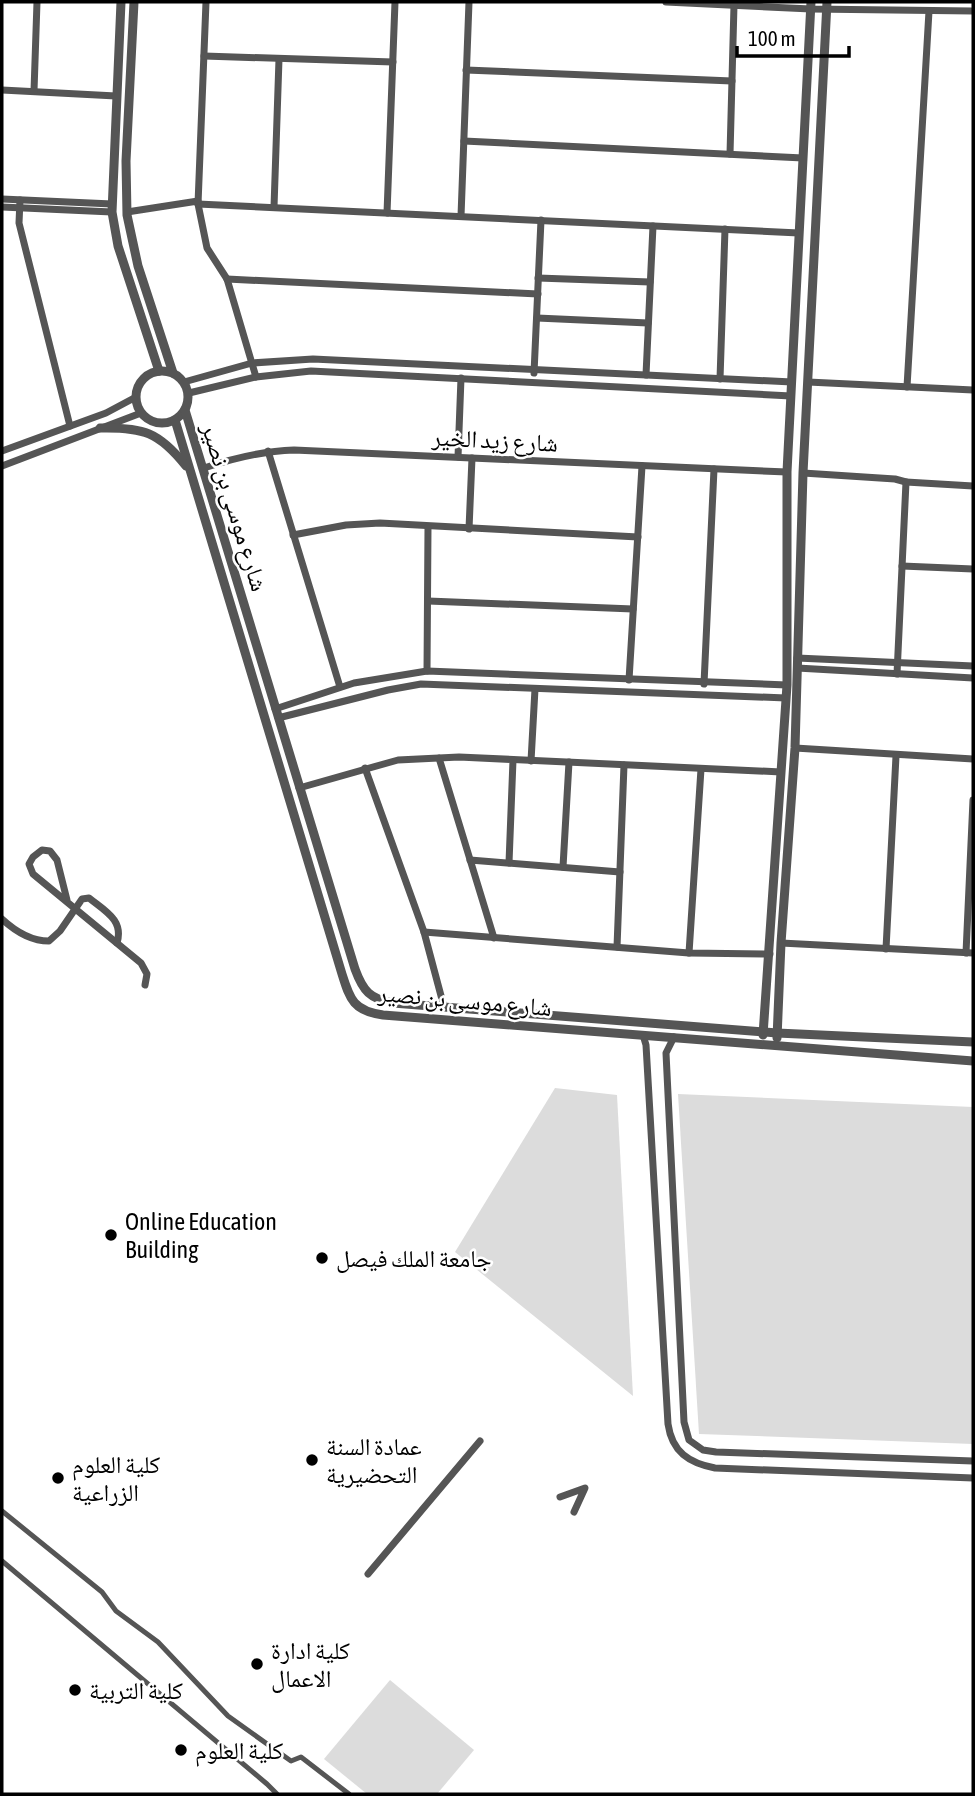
<svg xmlns="http://www.w3.org/2000/svg" width="975" height="1796" viewBox="0 0 975 1796" font-family="'Asap Condensed','Noto Naskh Arabic',sans-serif">
<rect width="100%" height="100%" fill="#fff"/>
<g fill="#dcdcdc">
<polygon points="555,1088 617,1095 633,1396 455,1252"/>
<polygon points="678,1094 973,1107 973,1444 699,1434"/>
<polygon points="390,1680 474,1750 437,1794 367,1794 324,1759"/>
</g>
<g fill="none" stroke-linecap="round" stroke-linejoin="round">
<g stroke="#555" stroke-width="5">
<polyline points="2,1511 102,1592 116,1611 158,1642 228,1716 291,1761 301,1757 349,1794"/>
<polyline points="2,1561 267,1784 277,1794"/>
</g>
<g stroke="#555" stroke-width="7">
<polyline points="206,2 198,204 207,248 227,279 256,377"/>
<polyline points="666,2 811,9 973,11"/>
<polyline points="204,56 393,62"/>
<polyline points="466,70 732,81"/>
<polyline points="2,90 116,96"/>
<polyline points="34,91 37,2"/>
<polyline points="464,141 803,158"/>
<polyline points="730,154 734,5"/>
<polyline points="2,199 112,204"/>
<polyline points="20,200 19,223 70,426"/>
<polyline points="198,204 799,233"/>
<polyline points="2,207 112,212"/>
<polyline points="274,207 279,59"/>
<polyline points="127,212 198,201"/>
<polyline points="387,213 395,2"/>
<polyline points="461,216 469,2"/>
<polyline points="538,278 650,282"/>
<polyline points="227,279 538,294"/>
<polyline points="537,318 648,323"/>
<polyline points="534,373 541,220"/>
<polyline points="646,375 653,226"/>
<polyline points="720,379 725,229"/>
<polyline points="184,382 252,363 313,359 792,382"/>
<polyline points="808,382 973,390"/>
<polyline points="907,387 929,11"/>
<polyline points="189,393 256,377 311,371 791,396"/>
<polyline points="2,451 106,413 136,397"/>
<polyline points="268,451 340,687"/>
<polyline points="458,457 461,378"/>
<polyline points="2,466 141,413"/>
<path d="M 204,468 C 234,458 262,451 294,450 L 787,472"/>
<polyline points="803,473 895,479 906,482"/>
<polyline points="469,529 472,458"/>
<polyline points="293,535 346,525 380,523 638,537"/>
<polyline points="902,566 973,569"/>
<polyline points="428,601 633,609"/>
<polyline points="797,658 973,666"/>
<polyline points="797,668 973,678"/>
<polyline points="427,671 428,527"/>
<polyline points="897,674 906,482 973,486"/>
<polyline points="629,680 642,466"/>
<polyline points="704,684 714,469"/>
<polyline points="275,709 354,683 427,671 787,685"/>
<polyline points="278,718 388,690 421,684 786,698"/>
<polyline points="795,748 973,759"/>
<polyline points="439,758 494,938"/>
<polyline points="531,761 535,689"/>
<polyline points="365,768 424,932 444,1007"/>
<polyline points="299,788 398,760 459,757 781,772"/>
<polyline points="470,860 620,872"/>
<polyline points="509,863 513,760"/>
<polyline points="563,867 569,762"/>
<polyline points="67,900 57,860 50,851 42,850 33,857 29,864 33,874 141,963 147,974 145,985"/>
<path d="M 2,919 C 15,931 31,941 49,941 L 60,931 L 82,899 L 89,898 C 105,911 124,920 117,943"/>
<polyline points="424,932 689,953 770,954"/>
<polyline points="781,943 973,953"/>
<polyline points="617,947 624,765"/>
<polyline points="886,949 896,756"/>
<polyline points="689,953 701,769"/>
<polyline points="966,953 973,800"/>
<path d="M 643,1035 L 646,1045 L 668,1424 C 672,1452 689,1463 715,1468 L 973,1478"/>
<polyline points="674,1037 666,1053 684,1422 689,1440 703,1450 716,1452 973,1461"/>
<polyline points="560,1497 585,1488 574,1512"/>
<polyline points="368,1574 480,1441"/>
</g>
<g stroke="#555" stroke-width="9">
<polyline points="121,2 112,212 118,246 159,371"/>
<polyline points="134,2 126,161 127,215 138,266 173,373"/>
<circle cx="162" cy="397" r="26"/>
<path d="M 185,410 L 355,969 C 363,991 370,999 393,1003 L 777,1033 L 973,1042"/>
<path d="M 175,420 L 342,974 C 350,1000 354,1011 383,1015 L 973,1061"/>
<path d="M 100,428 C 143,427 159,432 186,466"/>
<polyline points="763,1035 787,685 787,472 811,2"/>
<polyline points="777,1038 781,943 795,748 803,473 827,2"/>
</g>
</g>
<g fill="#000" stroke="#fff" stroke-width="2.5">
<circle cx="111" cy="1235" r="7"/>
<circle cx="322" cy="1258" r="7"/>
<circle cx="312" cy="1460" r="7"/>
<circle cx="58" cy="1478" r="7"/>
<circle cx="257" cy="1664" r="7"/>
<circle cx="75" cy="1690" r="7"/>
<circle cx="181" cy="1750" r="7"/>
</g>
<g text-anchor="middle" dominant-baseline="central" stroke-width="5" stroke-linejoin="round" paint-order="stroke">
<g font-size="24" fill="#000" stroke="#fff">
<text transform="translate(495 440) rotate(3)">شارع زيد الخير</text>
<text transform="translate(235 507) rotate(73)">شارع موسى بن نصير</text>
<text transform="translate(465 1000) rotate(5)">شارع موسى بن نصير</text>
</g>
<g font-size="24" fill="#000" stroke="#fff" text-anchor="start">
<text x="125" y="1221">Online Education<tspan x="125" dy="28">Building</tspan></text>
<text x="336" y="1258">جامعة الملك فيصل</text>
<text x="326" y="1446">عمادة السنة<tspan x="326" dy="28">التحضيرية</tspan></text>
<text x="72" y="1464">كلية العلوم<tspan x="72" dy="28">الزراعية</tspan></text>
<text x="271" y="1650">كلية ادارة<tspan x="271" dy="28">الاعمال</tspan></text>
<text x="89" y="1690">كلية التربية</text>
<text x="195" y="1750">كلية العلوم</text>
</g>
</g>
<rect width="975" height="1796" fill="none" stroke="#000000" stroke-width="7"/>
<path d="M737 46v10h112v-10" fill="none" stroke="#000000" stroke-width="3.5"/>
<text x="748" y="46" font-size="21" fill="#000000" stroke="#ffffff" stroke-width="5" paint-order="stroke">100 m</text>
</svg>
